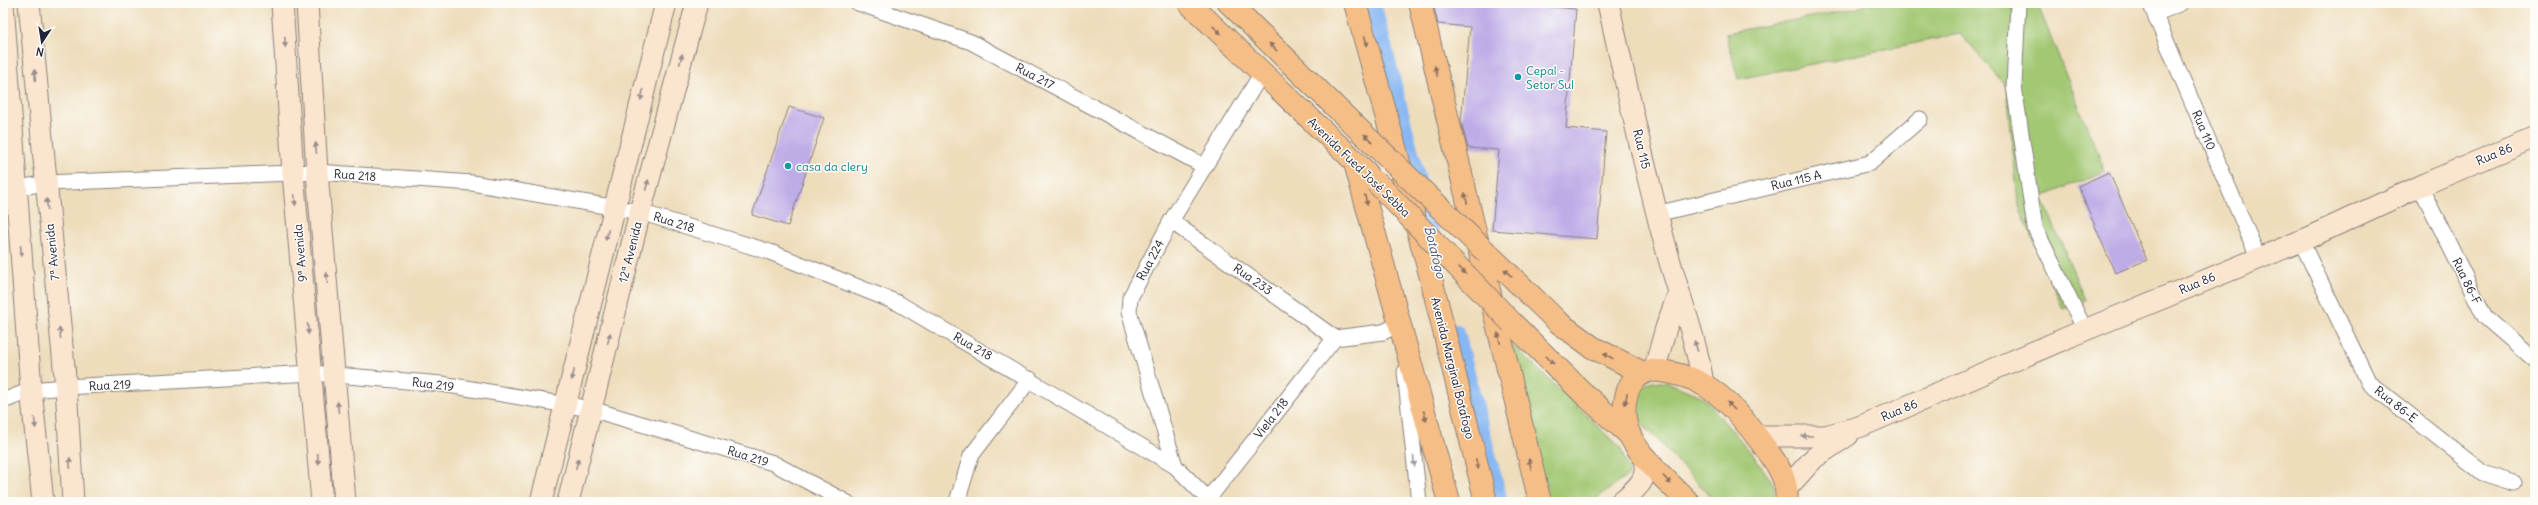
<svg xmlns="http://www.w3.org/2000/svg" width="2538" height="505" viewBox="0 0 2538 505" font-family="Delius,sans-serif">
<rect width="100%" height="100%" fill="#fdfcf7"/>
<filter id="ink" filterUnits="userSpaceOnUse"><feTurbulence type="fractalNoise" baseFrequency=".025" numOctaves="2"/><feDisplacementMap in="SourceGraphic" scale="8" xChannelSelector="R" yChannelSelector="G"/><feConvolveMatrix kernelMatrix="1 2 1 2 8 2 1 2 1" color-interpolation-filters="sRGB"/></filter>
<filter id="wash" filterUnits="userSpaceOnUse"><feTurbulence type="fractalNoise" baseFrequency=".012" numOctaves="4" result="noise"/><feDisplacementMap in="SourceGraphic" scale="16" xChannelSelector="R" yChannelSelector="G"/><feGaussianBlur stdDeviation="0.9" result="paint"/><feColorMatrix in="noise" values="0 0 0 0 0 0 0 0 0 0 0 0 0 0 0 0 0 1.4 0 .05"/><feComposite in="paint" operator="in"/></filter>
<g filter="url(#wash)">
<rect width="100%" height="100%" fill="#edb"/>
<g fill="#a3c873" stroke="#627557">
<polygon points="1868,3 2037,3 2105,171 2042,197 2085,300 2063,309 2018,204 2007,87 1960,34 1738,79 1726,33 1858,8"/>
<polygon points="1502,335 1620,447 1630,474 1592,502 1540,502"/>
<polygon points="1652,381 1669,383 1703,397 1753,455 1775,486 1773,502 1716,502 1638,420 1635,398 1640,387"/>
</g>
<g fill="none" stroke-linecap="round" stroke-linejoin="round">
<g stroke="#87b7f3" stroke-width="18">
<polyline points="1372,3 1433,243"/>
<polyline points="1456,333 1499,502"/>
</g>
</g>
<g id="blocks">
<g fill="#beace7">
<polygon points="1433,3 1539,3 1539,6 1576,9 1566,128 1606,132 1597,239 1492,230 1499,150 1468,148 1461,122 1470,27 1438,24"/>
<polygon points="789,107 824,118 788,226 752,215"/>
<polygon points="2109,172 2147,260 2115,273 2078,186"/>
</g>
</g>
</g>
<g filter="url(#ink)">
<use href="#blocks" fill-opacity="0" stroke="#88807b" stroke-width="1"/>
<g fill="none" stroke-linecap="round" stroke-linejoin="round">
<defs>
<g id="street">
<polyline points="858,3 971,42 1204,166"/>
<polyline points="2018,3 2014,86 2035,228 2085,330"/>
<polyline points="2150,3 2258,257"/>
<polyline points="2155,14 2181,3"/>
<polyline points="2420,186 2485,317 2535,360"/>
<polyline points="3,191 45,183 317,172 472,183 640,212 770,252 898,303 1175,466 1211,502"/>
<polyline points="1656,214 1870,163 1920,119"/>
<polyline points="1171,221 1335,338"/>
<polyline points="2301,241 2369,383 2483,473 2514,483"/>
<polyline points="1335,338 1383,332 1400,324 1401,332"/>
<polyline points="1405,372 1419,502"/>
<polyline points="3,401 31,390 66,387 312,373 442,384 591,409 773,463 846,502"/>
<polyline points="1175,466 1129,312 1130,298 1171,221 1262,73"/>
<polyline points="1208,499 1335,338"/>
<polyline points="957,502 971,456 1030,379"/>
</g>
<g id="secondary">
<polyline points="3,3 31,390 43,502"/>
<polyline points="29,3 66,387 73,502"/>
<polyline points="282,3 293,173 322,502"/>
<polyline points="307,3 317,172 345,502"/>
<path d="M 1608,3 C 1626,83 1643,164 1665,244 C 1677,291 1696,336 1703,384"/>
<polyline points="1654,371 1666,328 1678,295"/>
<polyline points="1756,436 1825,436 1859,427 2085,330 2301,241 2420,186 2535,137"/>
<polyline points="1786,489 1814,458 1848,435"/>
<polyline points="541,502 666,3"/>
<polyline points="568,502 640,212 697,3"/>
<path d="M 1621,502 C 1638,487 1647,482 1646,458"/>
</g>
<g id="primary">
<polyline points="1189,3 1366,172"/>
<polyline points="1229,3 1352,123"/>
<polyline points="1355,3 1430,274 1486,502"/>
<polyline points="1420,3 1540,502"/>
<polyline points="1355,163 1449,502"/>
<polyline points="1487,253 1558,322 1592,347 1643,373"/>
<polyline points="1512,323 1586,396 1630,435"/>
<path d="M 1688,502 C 1669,482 1643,461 1630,436 C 1621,417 1622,383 1643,373 C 1656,366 1692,377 1704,385 C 1728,399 1745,421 1761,442 C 1774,459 1790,480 1786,502"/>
</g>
</defs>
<use href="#street" stroke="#88807b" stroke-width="17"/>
<use href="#secondary" stroke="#88807b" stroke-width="23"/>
<use href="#primary" stroke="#88807b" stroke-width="24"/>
<use href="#street" stroke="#fff" stroke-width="15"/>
<use href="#secondary" stroke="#fbe5cf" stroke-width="21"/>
<use href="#primary" stroke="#f6be87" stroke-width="22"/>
<defs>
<g id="primary-bridge">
<polyline points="1352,123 1487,253"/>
<polyline points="1376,182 1512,323"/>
</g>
</defs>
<use href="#primary-bridge" stroke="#88807b" stroke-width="24" stroke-linecap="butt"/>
<use href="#primary-bridge" stroke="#f6be87" stroke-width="22"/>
</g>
<defs><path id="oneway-solid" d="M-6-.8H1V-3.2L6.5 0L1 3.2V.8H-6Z"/></defs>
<g fill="#8c7061">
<use href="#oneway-solid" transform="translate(1217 30) rotate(44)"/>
<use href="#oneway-solid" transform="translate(1366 41) rotate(75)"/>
<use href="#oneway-solid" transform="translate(1273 47) rotate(-135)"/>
<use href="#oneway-solid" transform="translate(1436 71) rotate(-103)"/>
<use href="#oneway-solid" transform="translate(1368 138) rotate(-136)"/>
<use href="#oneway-solid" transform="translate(1466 198) rotate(-103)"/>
<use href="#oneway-solid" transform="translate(1366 200) rotate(75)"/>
<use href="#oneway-solid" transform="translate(1462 270) rotate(46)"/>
<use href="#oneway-solid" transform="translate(1508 273) rotate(-136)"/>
<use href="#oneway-solid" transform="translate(1499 338) rotate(-103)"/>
<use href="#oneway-solid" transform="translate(1608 356) rotate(-153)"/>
<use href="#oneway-solid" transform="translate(1550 360) rotate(45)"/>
<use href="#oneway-solid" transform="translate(1626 399) rotate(101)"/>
<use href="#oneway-solid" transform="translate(1731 406) rotate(-134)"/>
<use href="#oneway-solid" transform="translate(1425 416) rotate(75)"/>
<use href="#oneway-solid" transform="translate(1477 464) rotate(76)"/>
<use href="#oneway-solid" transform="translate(1530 464) rotate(-104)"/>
<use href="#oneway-solid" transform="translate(1667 480) rotate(47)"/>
</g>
<g fill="#998d8c">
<use href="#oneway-solid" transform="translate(285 42) rotate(87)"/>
<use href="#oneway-solid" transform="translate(681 59) rotate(-75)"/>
<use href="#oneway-solid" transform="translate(35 75) rotate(-95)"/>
<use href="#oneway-solid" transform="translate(642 95) rotate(104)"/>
<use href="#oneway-solid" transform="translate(316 148) rotate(-94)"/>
<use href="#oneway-solid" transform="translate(647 185) rotate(-75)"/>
<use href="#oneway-solid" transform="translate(295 200) rotate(85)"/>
<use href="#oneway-solid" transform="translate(47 204) rotate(-96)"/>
<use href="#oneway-solid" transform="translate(607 235) rotate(104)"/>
<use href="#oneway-solid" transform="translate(21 251) rotate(86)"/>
<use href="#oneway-solid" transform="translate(327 278) rotate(-95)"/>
<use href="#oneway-solid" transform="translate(308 329) rotate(85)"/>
<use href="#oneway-solid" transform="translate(60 333) rotate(-96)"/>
<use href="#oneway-solid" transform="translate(609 338) rotate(-76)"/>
<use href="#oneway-solid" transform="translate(1696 346) rotate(-108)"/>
<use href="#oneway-solid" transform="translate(573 375) rotate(104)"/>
<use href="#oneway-solid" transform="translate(338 407) rotate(-95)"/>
<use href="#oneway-solid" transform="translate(35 423) rotate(84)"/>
<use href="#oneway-solid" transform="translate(1807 436) rotate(-180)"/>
<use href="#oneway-solid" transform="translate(318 459) rotate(86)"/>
<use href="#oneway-solid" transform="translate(70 463) rotate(-93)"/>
<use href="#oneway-solid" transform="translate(577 464) rotate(-76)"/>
</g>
<use fill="#9c9ca7" href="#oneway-solid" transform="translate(1414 461) rotate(84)"/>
</g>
<g fill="#0f9aa8" stroke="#fdfcf7" stroke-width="1.5">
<circle cx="1518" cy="77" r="4"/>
<circle cx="788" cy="166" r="4"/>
</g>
<g text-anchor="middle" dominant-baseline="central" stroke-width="3" stroke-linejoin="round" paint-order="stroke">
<g font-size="12" fill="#0d838f" stroke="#fdfcf7" text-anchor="start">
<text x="1526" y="70">Cepal -<tspan x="1526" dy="14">Setor Sul</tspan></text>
<text x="796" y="166">casa da clery</text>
</g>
<g font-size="12" fill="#22223b" stroke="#fdfcf7">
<text transform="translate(1035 76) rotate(28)">Rua 217</text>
<text transform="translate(2204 130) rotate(67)">Rua 110</text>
<text transform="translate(1642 149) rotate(77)">Rua 115</text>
<text transform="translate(2494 154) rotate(-23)">Rua 86</text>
<text transform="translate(1359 167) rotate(44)">Avenida Fued José Sebba</text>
<text transform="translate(355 175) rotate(4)">Rua 218</text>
<text transform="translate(1796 180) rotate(-13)">Rua 115 A</text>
<text transform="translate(674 222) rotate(17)">Rua 218</text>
<text transform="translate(52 252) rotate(-96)">7ª Avenida</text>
<text transform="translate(630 252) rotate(-76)">12ª Avenida</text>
<text transform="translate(300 253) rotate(-95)">9ª Avenida</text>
<text transform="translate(1150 260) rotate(-62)">Rua 224</text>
<text transform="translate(1253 279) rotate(35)">Rua 233</text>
<text transform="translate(2467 281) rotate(64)">Rua 86-F</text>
<text transform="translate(2197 283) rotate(-23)">Rua 86</text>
<text transform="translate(973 346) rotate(30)">Rua 218</text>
<text transform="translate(1453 368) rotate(76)">Avenida Marginal Botafogo</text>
<text transform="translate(433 384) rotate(7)">Rua 219</text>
<text transform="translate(110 385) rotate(-3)">Rua 219</text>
<text transform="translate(2396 404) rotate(38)">Rua 86-E</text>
<text transform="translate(1899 410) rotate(-23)">Rua 86</text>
<text transform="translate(1271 418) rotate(-52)">Viela 218</text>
<text transform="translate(748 456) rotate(17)">Rua 219</text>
</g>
<g font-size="13" font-style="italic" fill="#45567b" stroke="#fdfcf7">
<text transform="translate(1435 252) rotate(76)">Botafogo</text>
</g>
</g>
<rect width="2538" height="505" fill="none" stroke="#fdfcf7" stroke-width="16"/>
<g transform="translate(42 42) rotate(192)" stroke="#fdfcf7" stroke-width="3" paint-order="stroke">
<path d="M0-3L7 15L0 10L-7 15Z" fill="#22223b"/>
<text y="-6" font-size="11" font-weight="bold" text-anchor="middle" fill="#22223b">N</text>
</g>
</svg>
